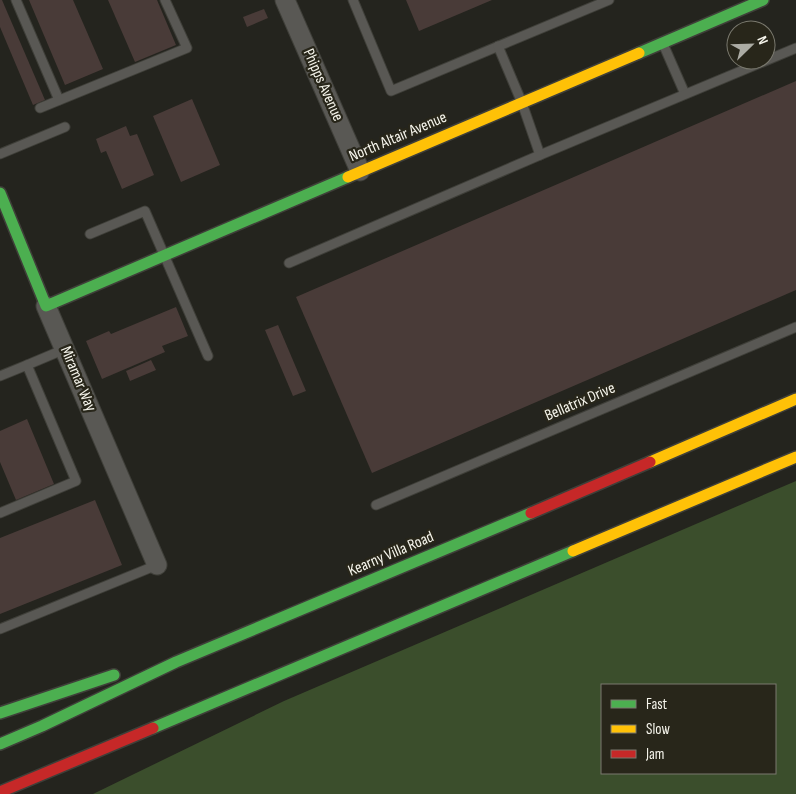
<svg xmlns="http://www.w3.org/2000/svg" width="796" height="794" viewBox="0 0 796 794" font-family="'Sofia Sans Condensed',sans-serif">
<rect width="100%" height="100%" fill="#24241e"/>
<path fill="#3b4e2c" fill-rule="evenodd" d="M 796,481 L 796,794 L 93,794 L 284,701 ZM 602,685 L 775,685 L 775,773 L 602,773 Z"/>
<g fill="#493b38">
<polygon points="0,0 2,0 45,100 33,105 0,27"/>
<polygon points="29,0 73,0 103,69 65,85"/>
<polygon points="108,0 157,0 176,45 135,62"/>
<polygon points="406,0 492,0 419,31"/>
<polygon points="264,9 268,18 247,27 243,17"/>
<polygon points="796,81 796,290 372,473 296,297"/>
<polygon points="192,99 220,165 181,182 153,116"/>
<polygon points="126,126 130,136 137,134 154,175 122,189 106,151 101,153 96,139"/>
<polygon points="176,307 188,336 162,346 165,352 102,379 86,341 109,331 111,334"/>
<polygon points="278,325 306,391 293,396 265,330"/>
<polygon points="151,360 156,370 130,381 126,371"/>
<polygon points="27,419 54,484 16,500 0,462 0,431"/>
<polygon points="95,500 122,565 0,614 0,538"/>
</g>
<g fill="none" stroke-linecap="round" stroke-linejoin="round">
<defs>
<g id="lane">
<polyline points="16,0 59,100"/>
<polyline points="353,0 391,91 609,0"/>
<polyline points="498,46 522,103 540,155"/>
<polyline points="664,46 685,94"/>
<polyline points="40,108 187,48 165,0"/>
<polyline points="0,154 65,127"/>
<polyline points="90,234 145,211 208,356"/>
<polyline points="289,263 540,155 796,48"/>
<polyline points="27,365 65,349"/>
<polyline points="0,376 27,365 76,481 0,513"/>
<polyline points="376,505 796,327"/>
<polyline points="0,629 157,565"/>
</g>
<g id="street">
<polyline points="285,0 360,171"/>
<polyline points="46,306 157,565"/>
</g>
<g id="fast">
<polyline points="639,53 763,0"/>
<polyline points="0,193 46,306 348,177"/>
<polyline points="0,713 114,675"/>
<polyline points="153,728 573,551"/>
<polyline points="0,744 42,726 176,662 531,513"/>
</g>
<g id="slow">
<polyline points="348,177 639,53"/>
<polyline points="650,462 796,399"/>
<polyline points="573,551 796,457"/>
</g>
<g id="jam">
<polyline points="531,513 650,462"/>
<polyline points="0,792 153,728"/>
</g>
</defs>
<use href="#lane" stroke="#3f3f39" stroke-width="11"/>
<use href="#street" stroke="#3f3f39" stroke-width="21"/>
<use href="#fast" stroke="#3f3f39" stroke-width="14"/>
<use href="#slow" stroke="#3f3f39" stroke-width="14"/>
<use href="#jam" stroke="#3f3f39" stroke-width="14"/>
<use href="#lane" stroke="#595854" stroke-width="9"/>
<use href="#street" stroke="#595854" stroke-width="19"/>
<use href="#fast" stroke="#4caf50" stroke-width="11"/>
<use href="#slow" stroke="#ffc107" stroke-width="11"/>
<use href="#jam" stroke="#c62828" stroke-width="11"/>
</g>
<g text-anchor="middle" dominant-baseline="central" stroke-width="4.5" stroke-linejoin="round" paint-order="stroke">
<g font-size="16" fill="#f6f5ec" stroke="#28261a">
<text transform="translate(323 85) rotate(66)">Phipps Avenue</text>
<text transform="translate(398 137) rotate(-23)">North Altair Avenue</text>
<text transform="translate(78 379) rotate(67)">Miramar Way</text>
<text transform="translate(580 402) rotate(-23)">Bellatrix Drive</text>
<text transform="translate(391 554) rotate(-23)">Kearny Villa Road</text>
</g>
</g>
<rect x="601" y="684" width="175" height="90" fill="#28261a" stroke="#7a796e"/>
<rect x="611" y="700" width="25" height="8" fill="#4caf50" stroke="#7a796e"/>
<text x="646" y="709" font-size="15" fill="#f6f5ec">Fast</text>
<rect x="611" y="725" width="25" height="8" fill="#ffc107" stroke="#7a796e"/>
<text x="646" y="734" font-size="15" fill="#f6f5ec">Slow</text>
<rect x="611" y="750" width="25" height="8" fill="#c62828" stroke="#7a796e"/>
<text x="646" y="759" font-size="15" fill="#f6f5ec">Jam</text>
<g transform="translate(751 45) rotate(67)"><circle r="24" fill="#28261a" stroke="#7a796e"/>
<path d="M0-4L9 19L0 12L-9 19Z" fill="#acaca4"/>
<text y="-8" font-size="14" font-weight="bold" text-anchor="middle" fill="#f6f5ec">N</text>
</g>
</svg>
